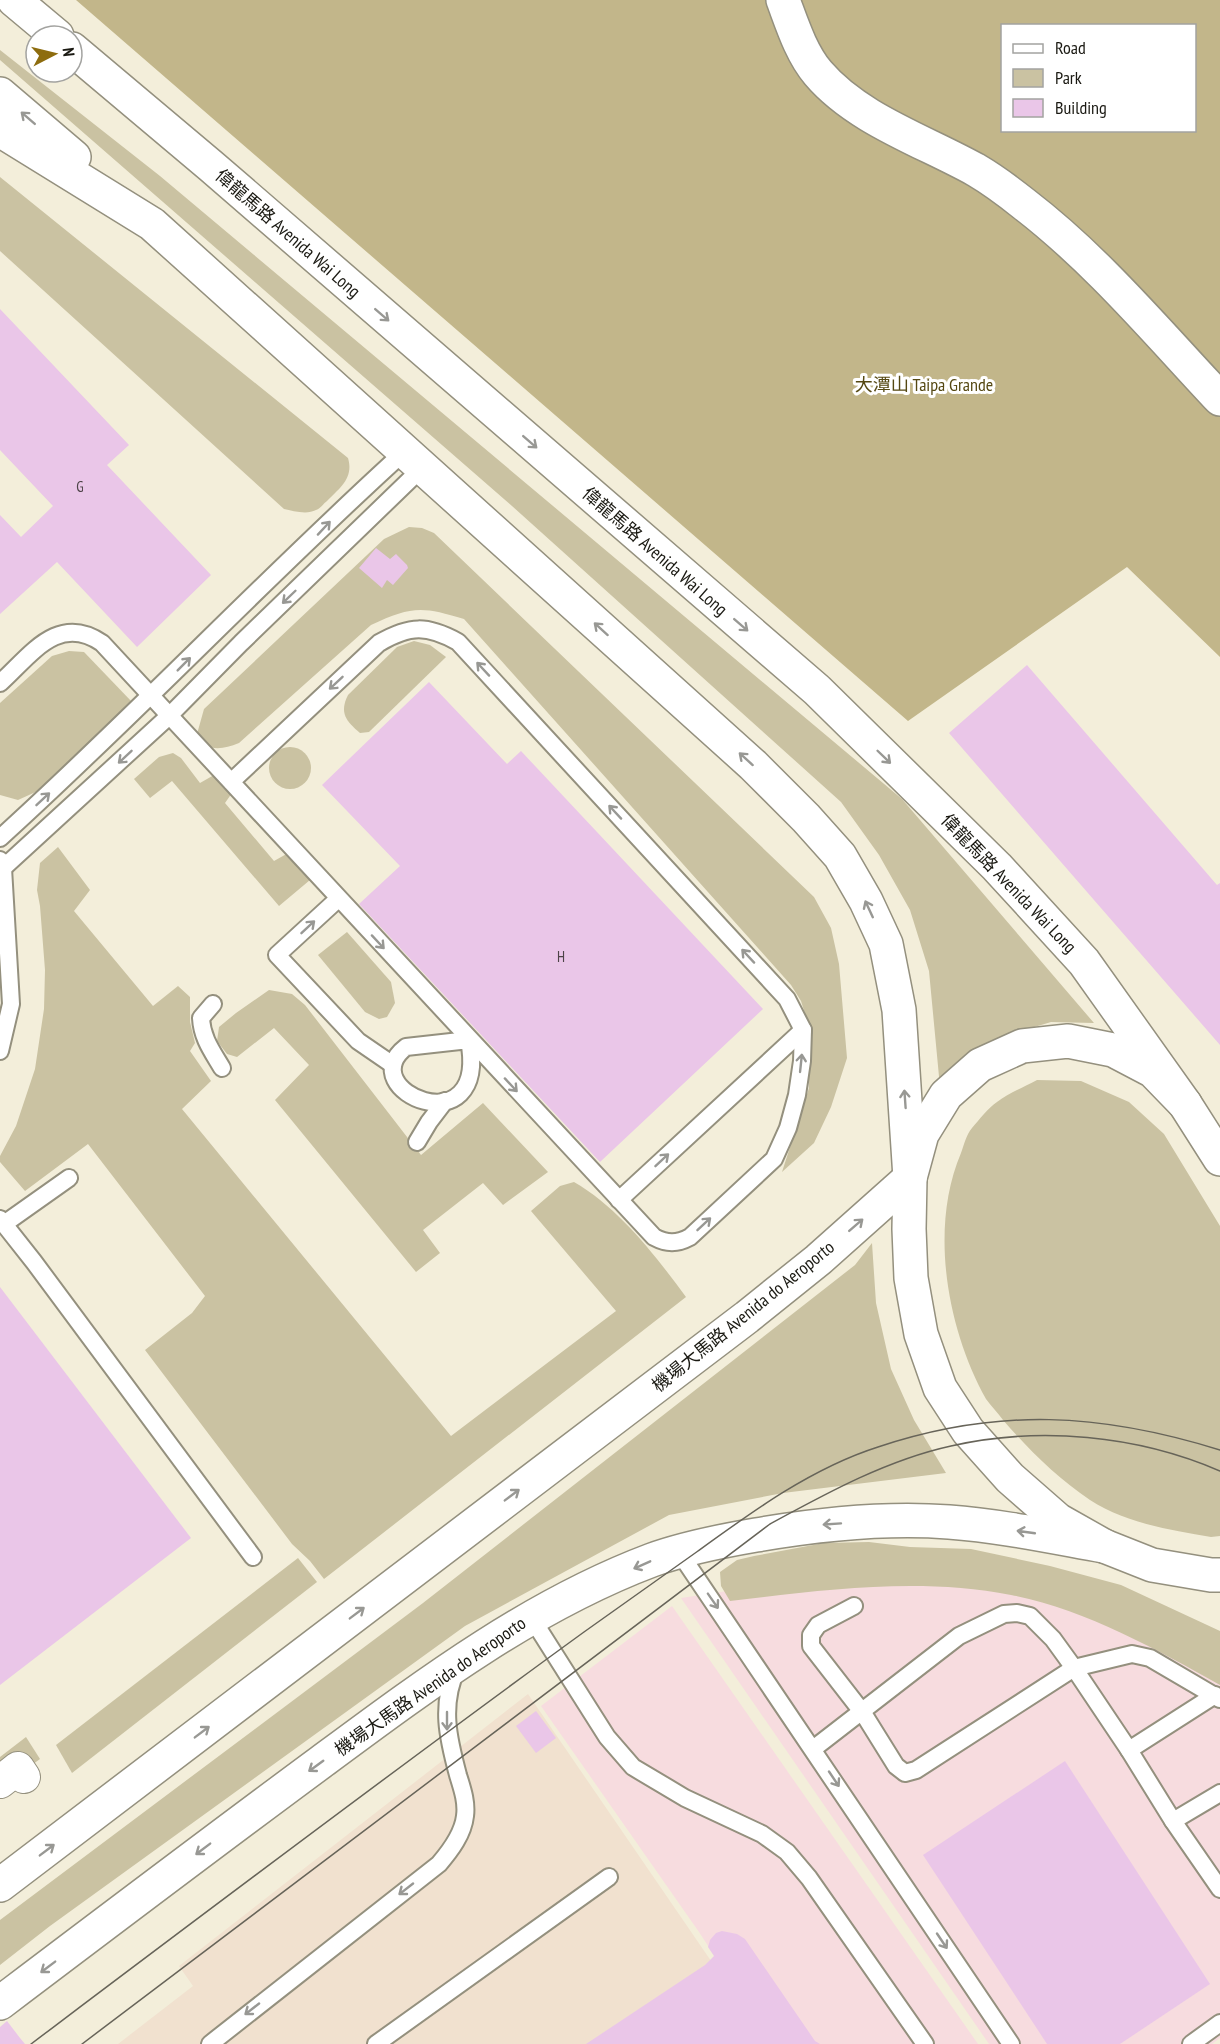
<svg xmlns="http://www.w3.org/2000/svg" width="1220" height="2044" viewBox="0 0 1220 2044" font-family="'PT Sans Narrow','Noto Sans SC',sans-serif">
<rect width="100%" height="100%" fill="#f3eeda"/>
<g fill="#f7dcdf">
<polygon points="998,1577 1220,1669 1220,2038 1212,2044 989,2044 681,1598 774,1584"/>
<polygon points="672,1606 978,2044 772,2044 699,1932 541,1706"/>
</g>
<polygon fill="#f1e1cf" points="528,1694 768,2044 118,2044 193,1986 179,1966"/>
<g fill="#cac2a2">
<polygon points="0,50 160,176 902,799 1094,1023 1051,1022 998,1038 965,1059 940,1087 929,971 910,910 879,855 841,802 512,506 0,60"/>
<path d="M 0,177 L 348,458 C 354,478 340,488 327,501 C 324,503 320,509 316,510 C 307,515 293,511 284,509 L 0,251 Z"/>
<path d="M 409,527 L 422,528 L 434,533 L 814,897 L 831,928 L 839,964 L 847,1058 L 831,1107 L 814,1143 L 782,1172 L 809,1088 L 806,1017 L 801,1001 L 791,985 L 464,619 C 422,606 411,606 371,625 L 239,743 C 226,748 218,750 204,746 L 197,734 L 204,709 L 384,539 Z"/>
<path d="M 414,641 L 430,645 L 446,657 L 369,732 L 360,733 C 346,721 339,713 348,695 L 397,647 Z"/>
<polygon points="69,651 84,652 132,702 40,790 18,800 0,795 0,703 52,656"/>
<circle cx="290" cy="768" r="21"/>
<polygon points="173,753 181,758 200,783 214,775 232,793 225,803 274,861 290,852 310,880 279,906 172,781 150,798 134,779 159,757"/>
<path d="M 58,847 L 90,890 L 74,911 L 153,1006 L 178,986 L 190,997 L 190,1022 L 195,1043 L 190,1051 L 211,1081 L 182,1109 L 451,1436 L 616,1311 L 531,1211 L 560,1186 L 574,1182 C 619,1208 655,1255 686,1297 L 324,1579 L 310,1561 L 292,1544 L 145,1350 L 192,1313 L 205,1296 L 88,1144 L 25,1191 L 0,1162 L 0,1156 L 16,1126 L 35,1069 L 44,1009 L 45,970 L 40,906 L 37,890 L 40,863 Z"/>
<polygon points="347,932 391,982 395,1003 387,1017 379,1019 365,1012 318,955"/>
<polygon points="269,990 292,994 305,1005 421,1155 483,1103 548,1172 503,1205 483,1183 423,1230 440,1253 416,1272 275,1100 309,1065 274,1028 237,1057 227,1054 217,1041 219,1027 236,1013"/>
<path d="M 1037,1080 L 1081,1081 L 1129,1102 L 1164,1134 L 1220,1226 L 1220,1536 L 1211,1537 C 1170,1530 1125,1523 1090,1500 C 1057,1478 1029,1450 1003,1420 C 998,1413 991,1406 986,1399 C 947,1329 929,1228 961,1153 C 964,1145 966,1135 972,1128 C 979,1120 988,1108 997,1102 C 1009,1093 1024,1087 1037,1080 Z"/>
<polygon points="872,1243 876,1303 891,1369 914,1420 946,1473 783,1493 669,1515 465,1626 50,1926 0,1965 0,1920 423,1603 855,1265"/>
<path d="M 869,1542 L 910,1547 L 971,1549 L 1050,1566 L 1121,1585 L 1220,1631 L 1220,1685 C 1158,1650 1082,1608 1011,1595 C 918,1577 823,1590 730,1601 L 721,1586 L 720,1572 L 737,1560 L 754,1556 L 824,1543 Z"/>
<polygon points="298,1558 317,1582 72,1773 56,1745"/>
<polygon points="26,1737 40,1759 0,1788 0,1757"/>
</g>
<path fill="#c2b68a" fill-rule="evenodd" d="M 76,0 L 1220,0 L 1220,657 L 1127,567 L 908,721 ZM 1002,26 L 1194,26 L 1194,130 L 1002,130 Z"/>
<g fill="#eac6e8">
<polygon points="0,309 129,445 107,465 211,575 137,647 57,562 0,614 0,515 21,537 53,506 0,450"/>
<polygon points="376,548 390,559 396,554 407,565 408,568 393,585 387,580 382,588 359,568"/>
<polygon points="1027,665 1217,885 1220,883 1220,1045 949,733"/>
<polygon points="429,682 507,764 521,751 763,1009 600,1162 359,904 400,866 322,785"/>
<polygon points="0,1287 191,1538 0,1685"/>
<polygon points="536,1711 556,1738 536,1753 516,1726"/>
<polygon points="1065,1761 1210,1984 1120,2044 1047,2044 923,1855"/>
<polygon points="722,1931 737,1934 745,1939 815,2041 820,2044 586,2044 705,1965 714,1956 708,1947 710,1940 716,1933"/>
<polygon points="7,2021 20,2038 25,2044 0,2044 0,2027"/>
</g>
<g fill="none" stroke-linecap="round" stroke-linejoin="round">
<defs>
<g id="lane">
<path d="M 0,683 C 31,655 58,613 102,643 L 654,1237 C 667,1244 677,1244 690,1237 L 774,1159 L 788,1128 L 797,1095 L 802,1061 L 803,1030 L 787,999 L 458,642 C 427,625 410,625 379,643 L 231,782"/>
<path d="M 0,838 C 138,713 266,577 404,452"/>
<polyline points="0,860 3,868 11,1004 0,1051"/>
<polyline points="3,868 168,717 241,643 422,468"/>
<polyline points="338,899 277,955 358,1041 393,1065"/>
<path d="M 213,1004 L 201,1018 C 202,1038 212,1051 222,1068"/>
<path d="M 469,1040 C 490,1150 350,1090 406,1047 Z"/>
<polyline points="417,1142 429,1122 445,1101"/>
<polyline points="619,1200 803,1030"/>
<polyline points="0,1219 34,1262 253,1557"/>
<polyline points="4,1224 69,1178"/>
<polyline points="679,1552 1011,2044"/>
<polyline points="854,1606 818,1625 811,1635 811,1646 863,1713 896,1766 905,1773 916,1770 1074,1668 1132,1654 1150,1658 1220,1699"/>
<polyline points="531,1617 607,1737 633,1767 685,1798 762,1834 787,1852 809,1878 925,2044"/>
<polyline points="813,1749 959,1636 1004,1614 1017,1613 1030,1616 1053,1639 1074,1668 1129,1750 1173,1821 1220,1889"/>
<polyline points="1129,1750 1215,1695"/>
<polyline points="1173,1821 1220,1793"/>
<path d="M 210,2044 L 439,1864 C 451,1850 463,1834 465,1816 C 467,1802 462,1788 458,1775 C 448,1738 440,1705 457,1668"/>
<polyline points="376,2044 609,1877"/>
<polyline points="1191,2044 1220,2023"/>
</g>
<polyline id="street" points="0,1782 18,1768 24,1777"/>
<path id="secondary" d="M 783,0 C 792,24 801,53 818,73 C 857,119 924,141 976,170 C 993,180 1009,192 1024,204 C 1097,260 1157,332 1220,399"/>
<g id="primary">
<polyline points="14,0 57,36"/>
<polyline points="72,49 211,166 817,690 997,867 1084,962 1185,1104"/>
<polyline points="0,94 74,157"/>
<polyline points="0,130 152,224 753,765 806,818 840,856 866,901 886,944 899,1010 910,1178"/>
<polyline points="1220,1159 1185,1104 1153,1071 1113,1050 1068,1041 1022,1046 980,1065 946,1095 922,1134 910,1178 909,1229 911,1278 921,1334 940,1388 968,1431 1010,1478 1058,1520 1104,1546 1152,1565 1211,1575 1220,1575"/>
<polyline points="0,1885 747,1317 818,1260 910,1178"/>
<path d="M 0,2003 C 107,1922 214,1841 321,1762 C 425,1685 530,1606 652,1560 C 685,1548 721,1541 756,1535 C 820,1524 884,1517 949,1522 C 1002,1526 1053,1537 1104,1546"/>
</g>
</defs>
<use href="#lane" stroke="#94907e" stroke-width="20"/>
<use href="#street" stroke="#94907e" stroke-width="34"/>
<use href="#secondary" stroke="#94907e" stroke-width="36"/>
<use href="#primary" stroke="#94907e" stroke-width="36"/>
<use href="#lane" stroke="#fff" stroke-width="16"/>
<use href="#street" stroke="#fff" stroke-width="32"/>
<use href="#secondary" stroke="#fff" stroke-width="33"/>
<use href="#primary" stroke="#fff" stroke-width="33"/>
<g stroke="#676459" stroke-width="1.5">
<path d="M 31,2044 C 214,1906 398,1767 584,1632 C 622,1605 660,1578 698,1551 C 753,1511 812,1468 878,1447 C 998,1407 1101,1413 1220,1450"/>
<path d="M 82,2044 L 770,1524 C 827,1493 887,1460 951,1446 C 1039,1426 1137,1435 1220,1471"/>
</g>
</g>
<defs><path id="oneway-shaft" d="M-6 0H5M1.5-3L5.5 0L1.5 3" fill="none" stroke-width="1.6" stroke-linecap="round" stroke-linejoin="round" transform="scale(1.5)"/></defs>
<g stroke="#989894">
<use href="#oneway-shaft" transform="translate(28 118) rotate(-139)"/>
<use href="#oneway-shaft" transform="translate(382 315) rotate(41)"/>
<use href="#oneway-shaft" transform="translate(530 442) rotate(41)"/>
<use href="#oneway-shaft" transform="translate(324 528) rotate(-47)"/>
<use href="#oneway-shaft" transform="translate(289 597) rotate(136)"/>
<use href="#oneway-shaft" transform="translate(741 625) rotate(41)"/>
<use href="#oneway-shaft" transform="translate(601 629) rotate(-138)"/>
<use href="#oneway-shaft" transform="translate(184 664) rotate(-45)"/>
<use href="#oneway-shaft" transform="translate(483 669) rotate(-133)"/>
<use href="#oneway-shaft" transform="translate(336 683) rotate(137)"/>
<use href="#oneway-shaft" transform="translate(125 757) rotate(137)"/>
<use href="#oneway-shaft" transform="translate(884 757) rotate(44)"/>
<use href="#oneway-shaft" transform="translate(746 759) rotate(-138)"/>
<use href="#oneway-shaft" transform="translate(43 799) rotate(-43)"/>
<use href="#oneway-shaft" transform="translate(615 812) rotate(-133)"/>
<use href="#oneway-shaft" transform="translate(869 909) rotate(-115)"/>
<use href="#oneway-shaft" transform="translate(308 927) rotate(-43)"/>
<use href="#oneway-shaft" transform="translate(378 942) rotate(47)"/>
<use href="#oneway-shaft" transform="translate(748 956) rotate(-133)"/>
<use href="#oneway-shaft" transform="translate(801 1063) rotate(-84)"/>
<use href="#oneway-shaft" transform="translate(511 1085) rotate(47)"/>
<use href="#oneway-shaft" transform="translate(905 1099) rotate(-94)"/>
<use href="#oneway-shaft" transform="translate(662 1160) rotate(-43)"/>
<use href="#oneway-shaft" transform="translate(704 1224) rotate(-43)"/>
<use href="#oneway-shaft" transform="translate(856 1225) rotate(-41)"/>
<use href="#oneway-shaft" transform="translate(512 1495) rotate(-37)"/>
<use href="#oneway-shaft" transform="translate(832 1524) rotate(176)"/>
<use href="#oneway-shaft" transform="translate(1026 1532) rotate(-172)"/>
<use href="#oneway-shaft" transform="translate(642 1565) rotate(156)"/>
<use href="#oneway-shaft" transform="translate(713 1601) rotate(55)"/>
<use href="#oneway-shaft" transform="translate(357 1613) rotate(-37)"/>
<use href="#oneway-shaft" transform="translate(447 1721) rotate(90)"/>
<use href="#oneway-shaft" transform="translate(202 1732) rotate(-37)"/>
<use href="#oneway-shaft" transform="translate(316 1766) rotate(144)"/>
<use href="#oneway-shaft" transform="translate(834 1779) rotate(56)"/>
<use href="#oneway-shaft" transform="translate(203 1849) rotate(143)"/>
<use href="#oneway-shaft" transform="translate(47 1850) rotate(-37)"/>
<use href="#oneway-shaft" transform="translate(406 1889) rotate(142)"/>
<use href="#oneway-shaft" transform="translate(942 1941) rotate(56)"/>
<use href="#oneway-shaft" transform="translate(48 1967) rotate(143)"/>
<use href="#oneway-shaft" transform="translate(252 2009) rotate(142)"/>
</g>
<g text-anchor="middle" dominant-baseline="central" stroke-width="6" stroke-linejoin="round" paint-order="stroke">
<g font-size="15" fill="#4e4448">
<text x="80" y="486">G</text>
<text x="561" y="956">H</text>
</g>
<g font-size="18" fill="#1a1912" stroke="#fff">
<text transform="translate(288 233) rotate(41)">偉龍馬路 Avenida Wai Long</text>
<text transform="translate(655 551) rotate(41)">偉龍馬路 Avenida Wai Long</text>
<text transform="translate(1009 883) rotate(46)">偉龍馬路 Avenida Wai Long</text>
<text transform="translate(743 1316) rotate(-39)">機場大馬路 Avenida do Aeroporto</text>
<text transform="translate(430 1686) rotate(-35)">機場大馬路 Avenida do Aeroporto</text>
</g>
<g font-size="18" fill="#554812" stroke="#fff">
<text x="924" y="384">大潭山 Taipa Grande</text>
</g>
</g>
<rect x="1001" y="24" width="195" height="108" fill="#ffffff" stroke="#a3a3a0" stroke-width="1.5"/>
<rect x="1013" y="44" width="30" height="9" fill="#ffffff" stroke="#a3a3a0" stroke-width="1.5"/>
<text x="1055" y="54" font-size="18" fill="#1a1912">Road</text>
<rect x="1013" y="69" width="30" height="18" fill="#cac2a2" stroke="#a3a3a0" stroke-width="1.5"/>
<text x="1055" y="84" font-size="18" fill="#1a1912">Park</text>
<rect x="1013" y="99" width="30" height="18" fill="#eac6e8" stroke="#a3a3a0" stroke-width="1.5"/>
<text x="1055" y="114" font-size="18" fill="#1a1912">Building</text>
<g transform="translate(54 54) rotate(83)"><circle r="28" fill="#ffffff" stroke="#a3a3a0" stroke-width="1.5"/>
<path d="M0-4.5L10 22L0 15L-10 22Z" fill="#8d6c0e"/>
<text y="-9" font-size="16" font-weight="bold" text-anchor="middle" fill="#1a1912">N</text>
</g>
</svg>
